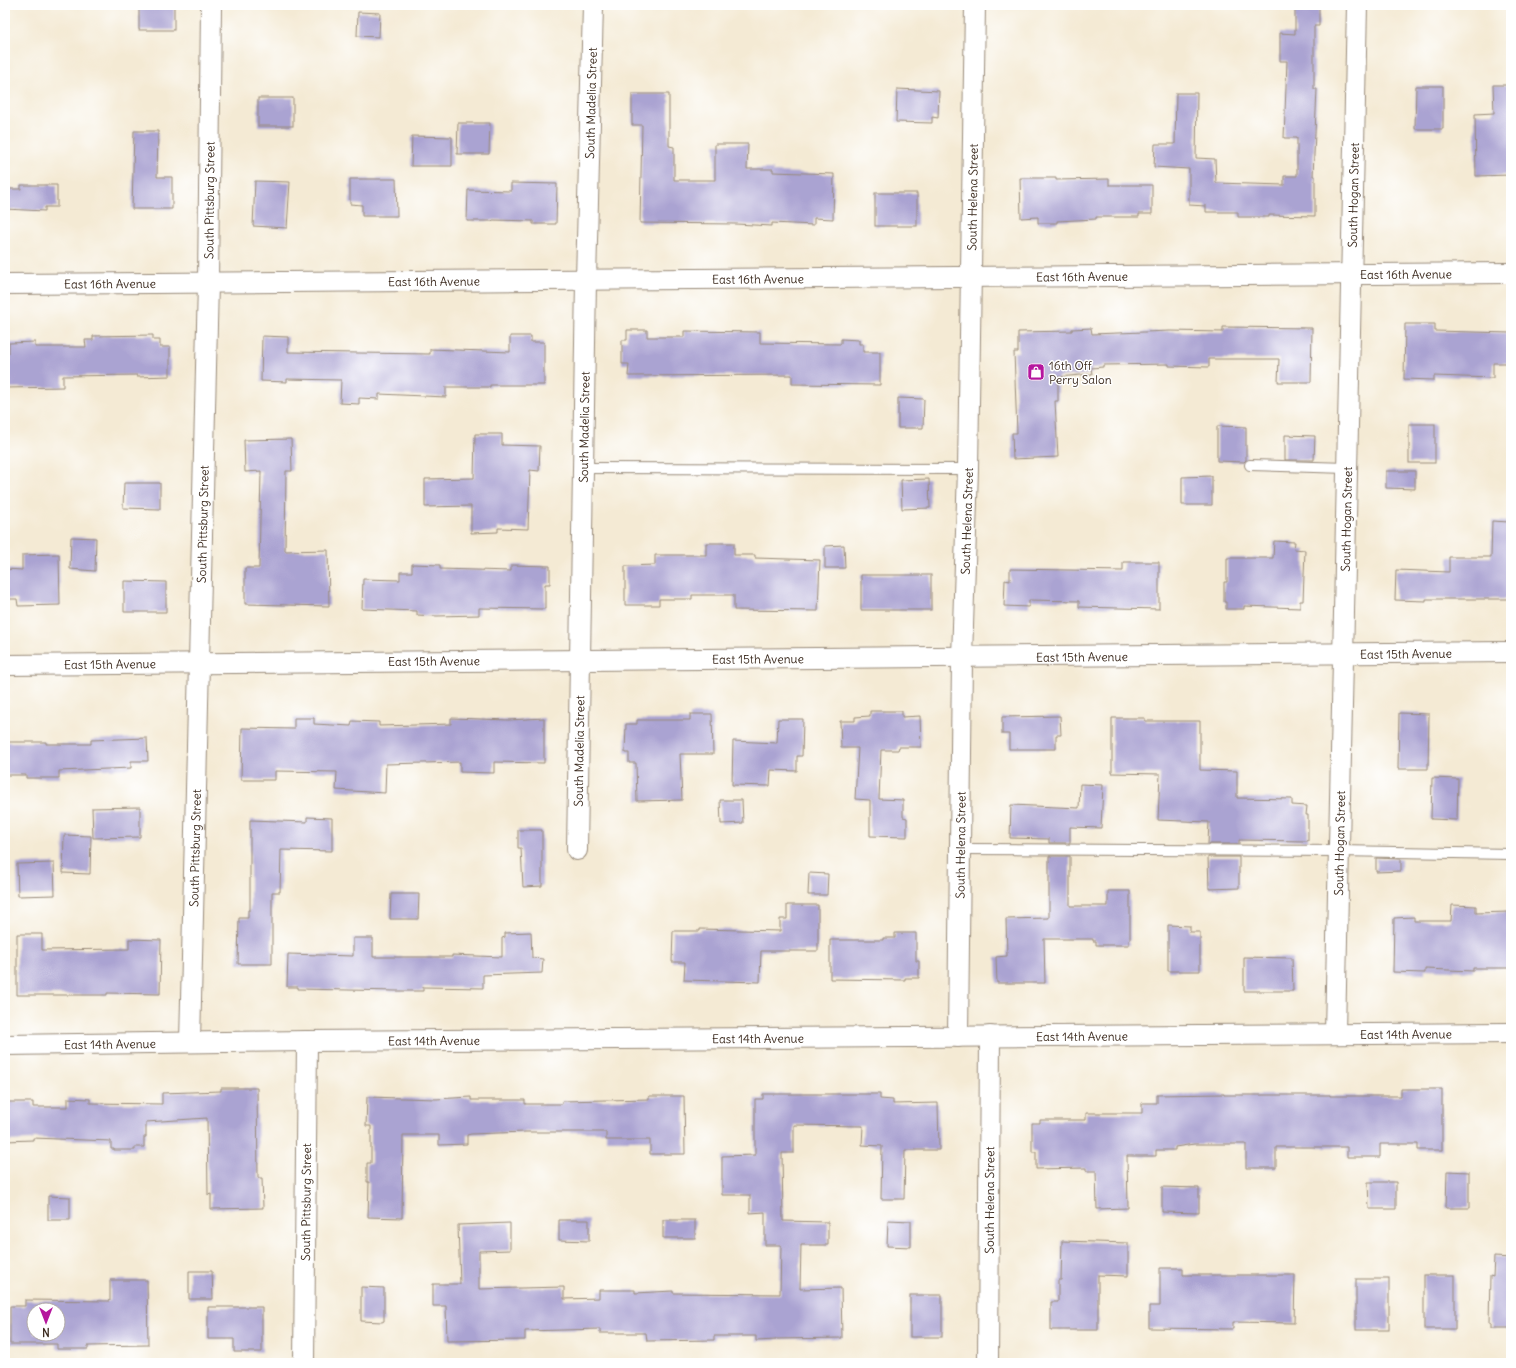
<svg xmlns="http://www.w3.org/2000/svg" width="1516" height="1368" viewBox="0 0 1516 1368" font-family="Delius,sans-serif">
<rect width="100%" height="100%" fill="#fff"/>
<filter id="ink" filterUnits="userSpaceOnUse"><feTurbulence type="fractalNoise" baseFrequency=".025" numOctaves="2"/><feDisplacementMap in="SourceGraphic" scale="8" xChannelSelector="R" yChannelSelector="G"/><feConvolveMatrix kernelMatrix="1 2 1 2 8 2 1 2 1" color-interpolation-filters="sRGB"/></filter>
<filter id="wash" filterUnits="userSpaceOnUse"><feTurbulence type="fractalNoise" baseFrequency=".012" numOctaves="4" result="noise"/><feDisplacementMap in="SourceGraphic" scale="16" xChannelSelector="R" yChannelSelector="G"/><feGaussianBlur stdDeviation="0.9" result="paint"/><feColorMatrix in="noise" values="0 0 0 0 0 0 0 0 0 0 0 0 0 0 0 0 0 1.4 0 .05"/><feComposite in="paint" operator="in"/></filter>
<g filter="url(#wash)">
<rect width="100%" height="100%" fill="#f4ead4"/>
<g id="blocks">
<g fill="#aaa3d2" fill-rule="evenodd">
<rect x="139" y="5" width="35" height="25"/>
<polygon points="1295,5 1319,5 1319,26 1314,26 1314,89 1317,89 1313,176 1315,176 1315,216 1269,215 1269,217 1238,217 1238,212 1206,212 1206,206 1189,205 1189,169 1154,167 1155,144 1175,144 1176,93 1197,93 1196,158 1215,159 1216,183 1284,185 1284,176 1297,176 1297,138 1284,138 1287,61 1280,61 1280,33 1295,34"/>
<polygon points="358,12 380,13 379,37 357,36"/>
<polygon points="1493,85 1511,85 1511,175 1476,176 1475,114 1494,113"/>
<polygon points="1416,86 1443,86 1443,129 1415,129"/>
<polygon points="897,89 939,91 938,118 932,117 932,123 896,122"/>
<polygon points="632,94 669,94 669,146 674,147 674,180 715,180 715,144 748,144 747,169 773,169 773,172 834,174 833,219 814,218 814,225 772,223 772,226 736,224 640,223 642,125 632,125"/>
<rect x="258" y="98" width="35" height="28"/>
<polygon points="458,123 490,123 489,154 457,154"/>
<polygon points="134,131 158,131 157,177 172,177 172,209 132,209"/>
<polygon points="412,136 452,137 452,166 411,166"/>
<polygon points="1020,178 1056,178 1056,180 1109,179 1109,185 1152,185 1152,214 1139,214 1139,217 1096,217 1096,219 1057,221 1057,223 1038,223 1038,217 1021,218"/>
<polygon points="350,179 396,179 397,216 362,216 362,205 350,204"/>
<polygon points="255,181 290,182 287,228 253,226"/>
<polygon points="511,183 557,184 556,224 533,224 533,221 493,220 492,221 467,221 468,190 511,191"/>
<polygon points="21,185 57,185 57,207 45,207 45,211 5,209 5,189 21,189"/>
<rect x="875" y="193" width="42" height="33"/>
<polygon points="1405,324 1435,324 1435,331 1511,333 1511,363 1493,363 1493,378 1434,376 1434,380 1404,379"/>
<polygon points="1223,327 1312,328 1311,382 1278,382 1279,359 1209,359 1209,367 1169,366 1169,364 1103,365 1103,367 1091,368 1092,374 1058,377 1058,401 1055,401 1058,457 1013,459 1012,433 1017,433 1014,352 1018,352 1018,332 1072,331 1072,329 1091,328 1092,334 1170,331 1223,332"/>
<polygon points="627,330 647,330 647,337 684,337 684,331 760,332 760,343 841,344 841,339 859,340 859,344 863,344 863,352 880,352 880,385 792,384 792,375 628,376 629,364 622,364 622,340 627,340"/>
<polygon points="153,335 153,340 160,340 160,347 170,347 170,376 137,377 137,375 63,376 63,387 5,388 5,353 9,353 9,343 35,342 35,347 86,347 85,340 93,340 93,336"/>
<polygon points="262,336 288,337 288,352 430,354 430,349 510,352 510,336 531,336 531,342 544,342 544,385 490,385 490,387 446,387 446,397 379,394 379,399 359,398 359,404 340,403 341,380 287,379 287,382 261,381"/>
<polygon points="898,398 924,399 923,428 898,428"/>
<rect x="1409" y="424" width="26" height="39"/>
<polygon points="1217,426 1246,427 1246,460 1244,462 1217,461"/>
<polygon points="475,434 502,434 502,445 540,446 539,471 530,470 528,529 498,528 498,532 471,533 471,506 425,507 425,479 474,478"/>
<polygon points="1285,435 1315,436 1314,460 1285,460"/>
<polygon points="291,439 292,471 286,471 285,551 328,550 329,606 245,604 245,568 259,568 261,471 245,472 244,440"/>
<polygon points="1386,471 1415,471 1415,489 1386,488"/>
<polygon points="1212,476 1212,505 1182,505 1182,477"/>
<polygon points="929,479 930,508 902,509 901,480"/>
<polygon points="124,483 160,483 160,509 123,508"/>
<polygon points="1492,521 1509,522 1509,547 1511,547 1511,599 1426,599 1426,601 1395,600 1396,570 1449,572 1449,557 1491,557"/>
<polygon points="71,537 96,538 95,571 70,569"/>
<polygon points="1274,541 1295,542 1294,549 1305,550 1303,601 1300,601 1300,608 1244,606 1244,609 1226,609 1226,602 1224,602 1224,582 1227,582 1227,558 1273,558"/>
<polygon points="706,543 734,543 734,555 755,555 755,558 820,560 818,611 734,610 734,595 692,595 692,599 659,599 659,605 625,605 625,566 655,565 655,555 706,555"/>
<polygon points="844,545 845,568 825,568 825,546"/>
<polygon points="59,554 60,605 18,606 17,599 5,599 5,569 22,570 22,555"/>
<polygon points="1123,562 1159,562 1159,609 1079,607 1079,601 1029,600 1029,607 1004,606 1005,580 1010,581 1010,569 1123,571"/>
<polygon points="412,564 440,565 440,569 511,571 511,565 550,566 550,584 545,584 545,609 479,608 479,615 437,616 417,615 417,611 362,609 363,579 400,580 400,572 412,572"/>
<rect x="861" y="575" width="70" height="35"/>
<polygon points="124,581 166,582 166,612 124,612"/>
<polygon points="870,711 902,711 902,717 920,716 921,747 899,747 898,750 881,750 879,799 903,800 903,817 907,818 907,837 870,836 870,800 855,799 858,748 841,748 840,721 855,721 855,717 870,716"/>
<polygon points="1399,713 1429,714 1428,769 1398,769"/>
<polygon points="690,714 712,714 713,754 680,754 682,800 637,801 636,763 629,763 629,753 625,753 626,724 637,724 637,720 690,720"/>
<polygon points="1060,716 1061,735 1056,735 1056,749 1009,749 1009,734 1002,734 1002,717"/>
<polygon points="294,718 314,718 314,724 351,726 352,721 379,722 379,726 451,724 451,718 509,720 544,718 544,763 494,762 494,773 460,772 460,762 386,764 385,793 336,790 337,772 275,771 275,780 241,780 242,728 294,729"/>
<polygon points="1112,718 1145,718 1145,721 1200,721 1200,770 1237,771 1237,798 1292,799 1292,805 1307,806 1306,815 1308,815 1308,841 1239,840 1239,844 1208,844 1209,822 1158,820 1160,774 1112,773"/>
<polygon points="778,719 803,719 802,756 797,756 797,771 771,770 770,786 732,785 733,741 777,743"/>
<polygon points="147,738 148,761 131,761 131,768 59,771 59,778 26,778 26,775 5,775 5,742 46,742 46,744 91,744 91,740"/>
<polygon points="1432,778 1458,779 1457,820 1431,819"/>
<polygon points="1080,784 1103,785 1101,828 1070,827 1070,843 1049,843 1049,839 1010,838 1011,805 1079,808"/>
<polygon points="720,800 742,800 743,823 721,824"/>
<polygon points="140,807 140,837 93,838 92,808"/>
<polygon points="307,817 332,818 332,851 281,850 280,892 272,892 272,964 238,964 239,918 248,918 248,910 250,910 250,820 307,822"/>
<polygon points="518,830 542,830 542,886 523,887 521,848 518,848"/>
<polygon points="64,835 91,836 90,874 63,873"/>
<polygon points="1049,856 1070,856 1070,906 1108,906 1108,891 1130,891 1130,940 1129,940 1129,945 1096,945 1096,941 1093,941 1093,939 1044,939 1045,983 997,983 996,957 1007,956 1006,919 1049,918"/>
<polygon points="1208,857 1239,857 1239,888 1209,889"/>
<polygon points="1376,858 1401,859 1401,871 1376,872"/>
<polygon points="54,863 55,895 18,896 17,864"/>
<polygon points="809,873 828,874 827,895 808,895"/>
<polygon points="391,894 419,894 418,919 390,919"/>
<polygon points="787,905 818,905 818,951 761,951 760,982 684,980 685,962 672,962 673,931 700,931 700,929 780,931 780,919 787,919"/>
<polygon points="1452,905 1476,906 1476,913 1508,912 1509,928 1511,928 1511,968 1473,968 1473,971 1425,969 1425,973 1393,972 1394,918 1414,917 1414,921 1451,921"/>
<polygon points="1168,925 1190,926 1190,932 1200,932 1200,971 1168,971"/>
<polygon points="531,932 532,958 543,959 542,973 483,975 483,988 423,987 423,991 397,991 298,989 298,987 287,987 288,954 353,956 353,938 373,938 373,957 452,957 452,955 502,957 502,938 505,937 505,933"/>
<polygon points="895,933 916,933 916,961 919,961 919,978 905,978 905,980 830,979 830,940 883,940 883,938 895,938"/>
<polygon points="17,934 42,934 42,950 129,949 129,939 161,940 160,994 107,993 107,995 17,995"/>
<polygon points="1244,957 1292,958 1293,991 1244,991"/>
<polygon points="221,1088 257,1088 258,1178 262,1178 263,1208 211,1209 211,1194 208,1195 207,1118 146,1122 146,1137 144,1137 144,1147 135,1147 135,1150 114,1150 114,1149 111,1149 111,1141 33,1138 33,1140 5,1141 5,1102 33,1102 33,1107 68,1107 68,1098 90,1099 90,1103 162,1104 162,1093 221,1091"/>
<polygon points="1401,1089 1442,1089 1442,1150 1418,1150 1418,1144 1380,1144 1380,1157 1347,1157 1347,1147 1276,1147 1276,1168 1246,1168 1246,1144 1194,1144 1175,1147 1175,1150 1156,1150 1156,1156 1127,1156 1128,1208 1097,1209 1096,1171 1086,1171 1086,1168 1036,1169 1036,1152 1032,1152 1032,1123 1040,1123 1040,1120 1086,1120 1086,1113 1142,1113 1142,1103 1157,1103 1157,1095 1224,1094 1224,1095 1330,1095 1330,1096 1401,1096"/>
<polygon points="763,1094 880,1094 880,1099 893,1100 893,1104 938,1103 939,1150 905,1150 904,1199 881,1199 882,1146 862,1145 863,1126 794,1125 794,1153 782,1153 783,1221 828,1222 828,1245 801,1245 800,1289 841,1288 842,1338 776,1339 776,1340 756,1341 756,1336 714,1336 714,1340 647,1341 646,1333 600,1333 600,1329 525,1331 525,1340 447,1341 446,1306 433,1306 433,1284 460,1284 458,1225 510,1223 510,1250 479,1251 479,1289 564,1287 564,1299 599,1298 599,1290 635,1290 635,1293 673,1291 673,1293 780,1294 781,1245 765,1245 765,1212 750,1213 750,1195 722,1195 722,1156 755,1155 755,1099 763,1099"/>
<polygon points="649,1096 684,1096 685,1154 650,1154 650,1140 606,1140 606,1132 525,1132 471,1134 467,1135 467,1144 439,1145 439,1135 403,1135 402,1218 368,1217 369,1182 367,1182 367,1163 371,1163 371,1126 366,1126 367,1097 436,1099 471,1097 471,1100 525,1100 525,1104 562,1104 562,1101 649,1099"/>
<polygon points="1447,1171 1469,1172 1469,1208 1446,1208"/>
<polygon points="1368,1182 1396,1182 1396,1209 1369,1209"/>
<polygon points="1162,1187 1199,1188 1199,1213 1162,1212"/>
<polygon points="48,1196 70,1197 70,1220 48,1220"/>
<polygon points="559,1220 589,1220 589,1241 559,1240"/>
<rect x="663" y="1220" width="32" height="18"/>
<polygon points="888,1220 911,1221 911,1247 887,1246"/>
<polygon points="1062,1241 1128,1243 1128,1276 1098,1275 1098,1330 1051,1330 1051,1302 1058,1302 1058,1280 1061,1280"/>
<polygon points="1494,1257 1511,1258 1511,1328 1491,1328 1491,1323 1489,1323 1490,1276 1493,1277"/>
<polygon points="1160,1268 1183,1268 1183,1275 1295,1275 1294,1323 1233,1322 1233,1329 1149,1328 1149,1306 1160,1306"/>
<polygon points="189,1271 212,1271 213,1299 189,1299"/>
<rect x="1424" y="1275" width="31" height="54"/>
<rect x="1356" y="1279" width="33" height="51"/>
<path d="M 110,1280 L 147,1280 L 148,1345 L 88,1346 L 88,1349 L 57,1349 L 57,1344 L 10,1344 L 10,1306 L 25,1306 L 25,1300 L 110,1301 ZM 34,1310 L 58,1310 L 58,1334 L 34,1334 Z"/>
<polygon points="361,1287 384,1288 384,1321 382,1322 361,1321"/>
<rect x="910" y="1295" width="32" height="42"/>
<polygon points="208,1307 262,1307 262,1352 234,1352 234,1339 208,1339"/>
</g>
</g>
</g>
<g filter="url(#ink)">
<use href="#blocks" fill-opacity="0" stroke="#988a79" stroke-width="1"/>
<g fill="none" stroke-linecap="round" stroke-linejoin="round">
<defs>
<g id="service">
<polyline points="1250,465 1347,468"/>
<polyline points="582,468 968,469"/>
<polyline points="961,849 1338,851 1511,854"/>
</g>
<g id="minor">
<path id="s1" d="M 5,284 L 1511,273"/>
<path id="s2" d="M 5,665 C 507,658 1009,659 1511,652"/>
<path id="s3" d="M 577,850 L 586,280 L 593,5"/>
<path id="s4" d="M 1335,1033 L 1357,5"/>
<path id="s5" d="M 958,1037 L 962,658 L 968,469 L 975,5"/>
<path id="s6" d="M 190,1042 L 208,283 L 211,5"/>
<path id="s7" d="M 5,1045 L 307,1041 L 1511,1033"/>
<path id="s8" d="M 304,1363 L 307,1041"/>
<path id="s9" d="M 988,1363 L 990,1036"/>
</g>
</defs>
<use href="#service" stroke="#988a79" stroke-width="12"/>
<use href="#minor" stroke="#988a79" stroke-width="22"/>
<use href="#service" stroke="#fff" stroke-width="10"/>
<use href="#minor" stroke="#fff" stroke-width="20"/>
</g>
</g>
<defs>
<symbol id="shop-square" viewBox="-11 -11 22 22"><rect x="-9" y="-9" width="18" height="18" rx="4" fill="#b5179e" stroke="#fff"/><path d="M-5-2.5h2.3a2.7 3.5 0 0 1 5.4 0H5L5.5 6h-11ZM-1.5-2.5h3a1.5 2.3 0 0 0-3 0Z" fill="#fff"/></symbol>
</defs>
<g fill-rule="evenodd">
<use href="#shop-square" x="1026" y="362" width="20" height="20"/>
</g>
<g text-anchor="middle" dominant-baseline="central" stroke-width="3" stroke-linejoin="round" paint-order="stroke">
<g font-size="12" fill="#3b2a1e" stroke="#fff">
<text stroke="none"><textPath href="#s3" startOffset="747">South Madelia Street</textPath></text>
<text stroke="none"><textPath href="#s4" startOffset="838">South Hogan Street</textPath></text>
<text stroke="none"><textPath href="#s5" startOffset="840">South Helena Street</textPath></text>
<text stroke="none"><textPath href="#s6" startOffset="842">South Pittsburg Street</textPath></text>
<text stroke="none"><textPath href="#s1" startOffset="1401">East 16th Avenue</textPath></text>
<text stroke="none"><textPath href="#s1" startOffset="1077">East 16th Avenue</textPath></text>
<text stroke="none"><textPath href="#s1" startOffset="753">East 16th Avenue</textPath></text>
<text stroke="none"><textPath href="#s1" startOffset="429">East 16th Avenue</textPath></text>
<text stroke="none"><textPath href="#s1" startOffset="105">East 16th Avenue</textPath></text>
<text stroke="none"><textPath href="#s3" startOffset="423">South Madelia Street</textPath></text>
<text stroke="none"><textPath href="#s4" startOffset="514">South Hogan Street</textPath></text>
<text stroke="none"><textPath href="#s5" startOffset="516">South Helena Street</textPath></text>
<text stroke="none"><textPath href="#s6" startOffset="518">South Pittsburg Street</textPath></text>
<text stroke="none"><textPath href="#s2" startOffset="1401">East 15th Avenue</textPath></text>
<text stroke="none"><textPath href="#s2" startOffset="1077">East 15th Avenue</textPath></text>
<text stroke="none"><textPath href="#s2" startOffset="753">East 15th Avenue</textPath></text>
<text stroke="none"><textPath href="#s2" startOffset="429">East 15th Avenue</textPath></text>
<text stroke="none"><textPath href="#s2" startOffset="105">East 15th Avenue</textPath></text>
<text stroke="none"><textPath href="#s3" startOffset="99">South Madelia Street</textPath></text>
<text stroke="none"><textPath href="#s4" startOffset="190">South Hogan Street</textPath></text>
<text stroke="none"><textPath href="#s5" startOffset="192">South Helena Street</textPath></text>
<text stroke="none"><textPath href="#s6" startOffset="194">South Pittsburg Street</textPath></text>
<text stroke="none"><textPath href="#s7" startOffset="1401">East 14th Avenue</textPath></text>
<text stroke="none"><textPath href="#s7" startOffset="1077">East 14th Avenue</textPath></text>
<text stroke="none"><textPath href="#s7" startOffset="753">East 14th Avenue</textPath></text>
<text stroke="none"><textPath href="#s7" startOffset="429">East 14th Avenue</textPath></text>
<text stroke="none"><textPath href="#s7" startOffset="105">East 14th Avenue</textPath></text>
<text stroke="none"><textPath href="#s9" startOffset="163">South Helena Street</textPath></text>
<text stroke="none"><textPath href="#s8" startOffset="161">South Pittsburg Street</textPath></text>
</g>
<g font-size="12" fill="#3b2a1e" stroke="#fff" text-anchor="start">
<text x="1049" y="365">16th Off<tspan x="1049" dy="14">Perry Salon</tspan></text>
</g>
</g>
<rect width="1516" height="1368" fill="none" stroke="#fff" stroke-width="20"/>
<g transform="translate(46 1322) rotate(180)"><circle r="19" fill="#ffffff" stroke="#b1aaa5"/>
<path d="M0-3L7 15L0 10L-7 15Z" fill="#b5179e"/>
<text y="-6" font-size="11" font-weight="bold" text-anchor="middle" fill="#3b2a1e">N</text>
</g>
</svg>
